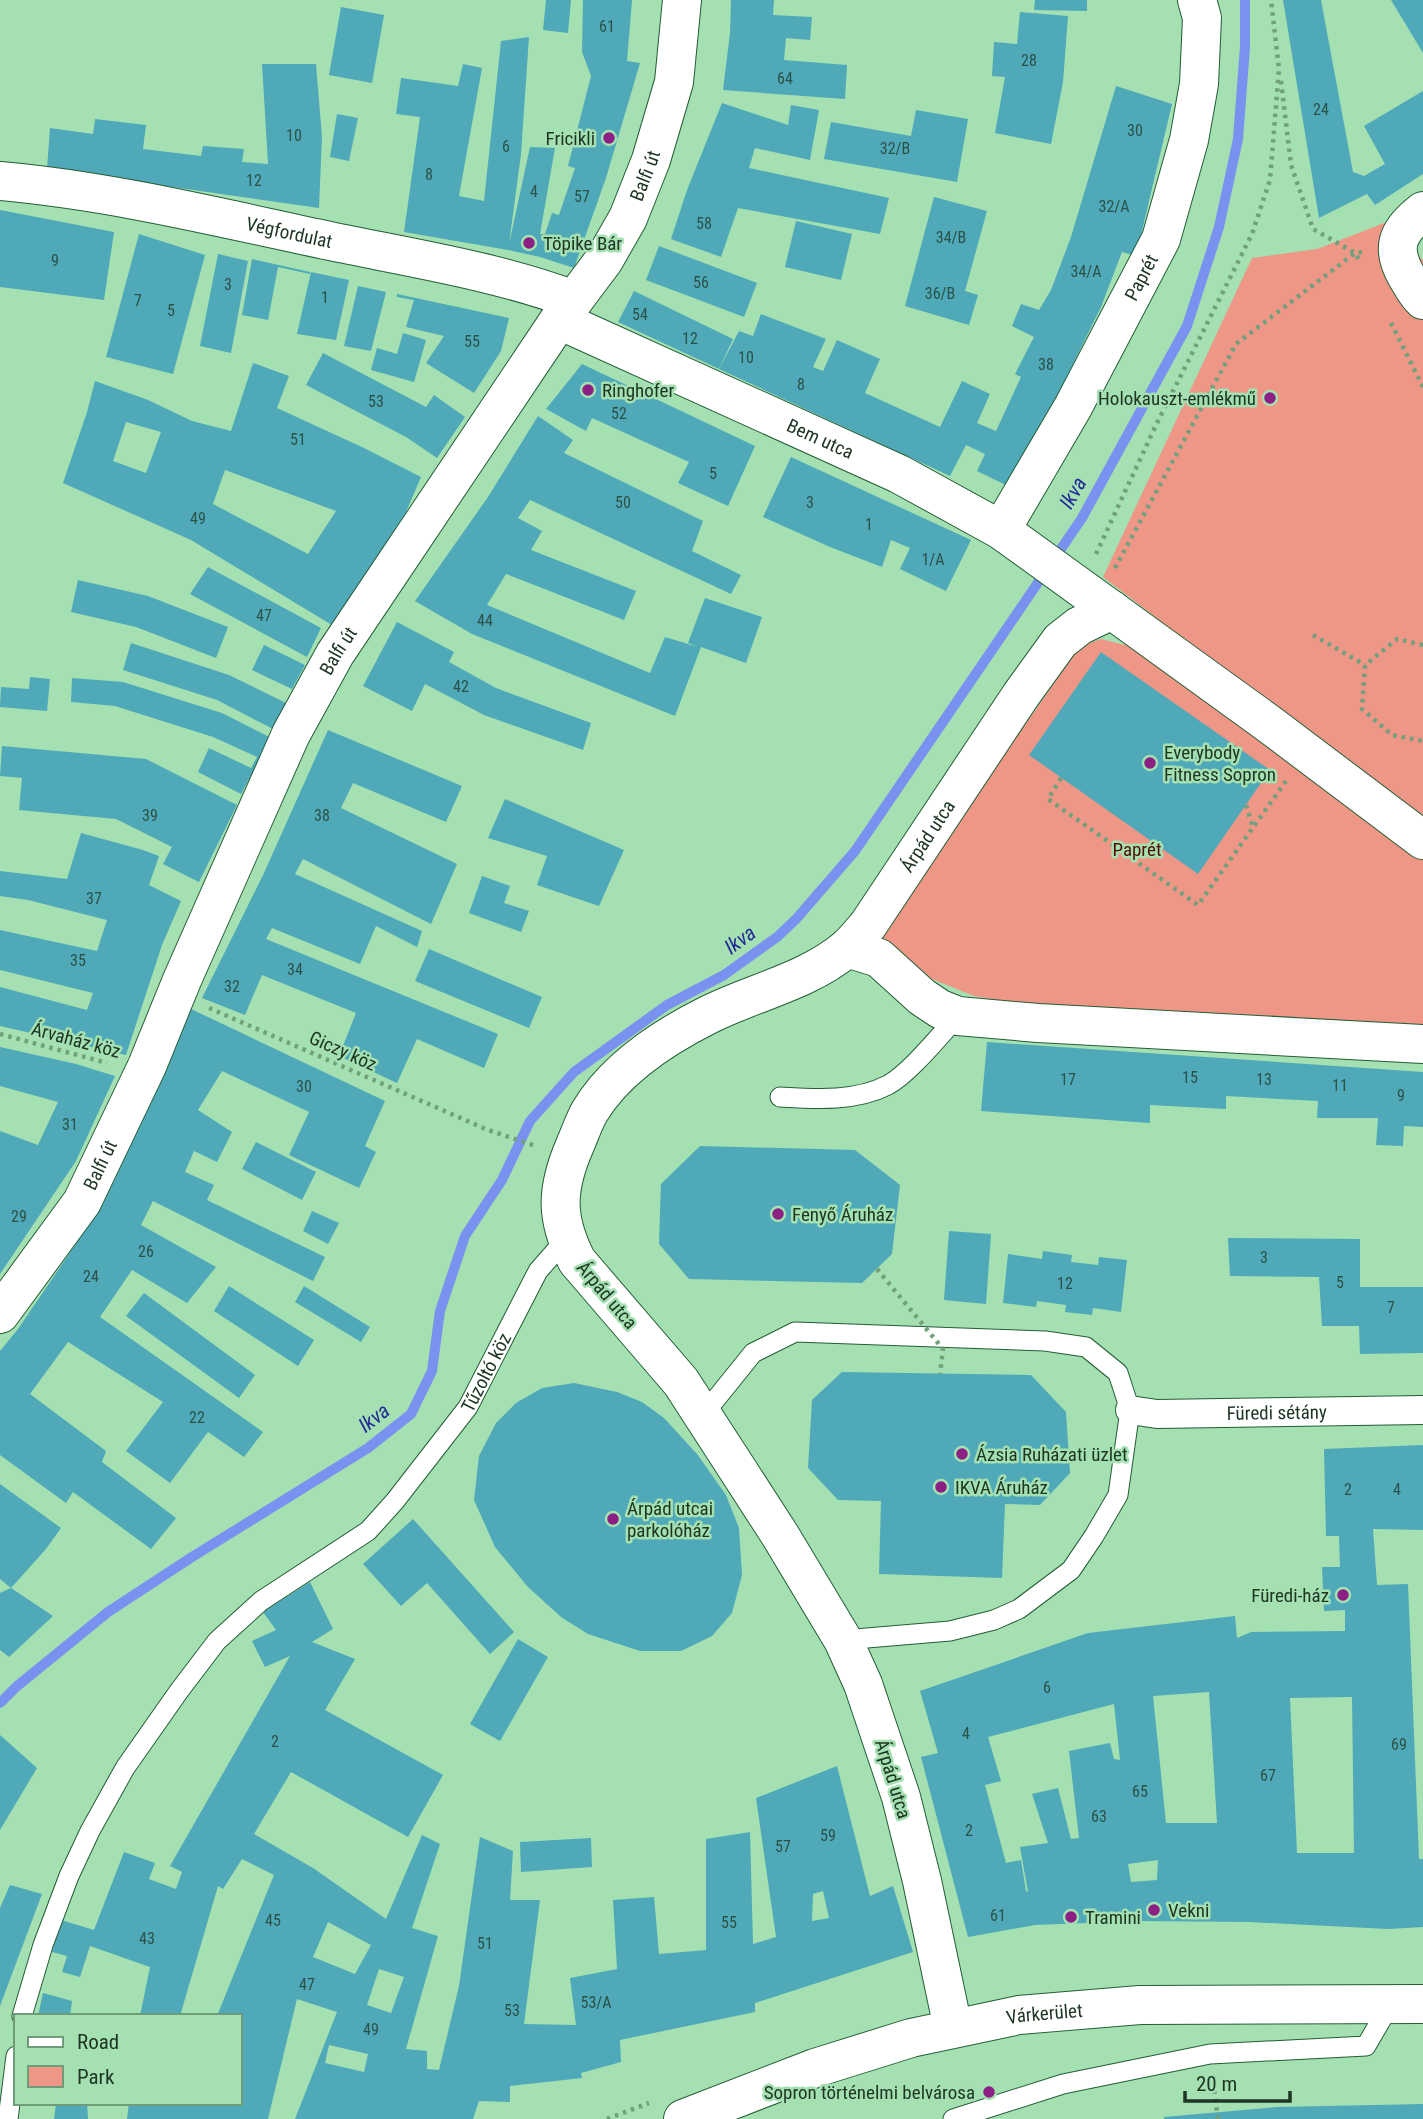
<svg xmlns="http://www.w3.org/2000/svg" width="1423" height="2119" viewBox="0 0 1423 2119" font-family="'Roboto Condensed',sans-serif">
<rect width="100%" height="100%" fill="#a4e0b2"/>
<g fill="#ef9786">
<polygon points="1392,220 1414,252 1423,260 1423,822 1103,577 1252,258 1317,249"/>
<polygon points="1101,639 1129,646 1147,655 1423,860 1423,1026 1031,1006 974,996 917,973 874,940 1076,652 1084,645"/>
</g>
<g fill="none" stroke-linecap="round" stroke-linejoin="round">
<polyline stroke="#7992f0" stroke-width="10" points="0,1703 16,1687 108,1612 192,1557 368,1448 411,1414 432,1371 440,1311 465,1236 502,1180 530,1121 574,1072 667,1005 724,975 777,937 797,918 855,851 1082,518 1187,326 1219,227 1238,139 1245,47 1245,0"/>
</g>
<g fill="#4fa9b9" fill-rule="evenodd">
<polygon points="546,0 571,0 568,33 543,30"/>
<polygon points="583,0 632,0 627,61 640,63 606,178 574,268 540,257 508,250 404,232 420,117 396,114 401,78 458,86 463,64 482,68 459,196 484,201 501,41 529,37 521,154 509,244 530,147 555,148 540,234 545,234 552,213 559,215 575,168 568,166 591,76 582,52"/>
<polygon points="731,0 774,0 773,15 812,17 810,40 786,38 784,60 847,65 845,99 723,90 730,33"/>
<polygon points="1035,0 1087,0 1087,11 1034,10"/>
<polygon points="1283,0 1321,0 1353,172 1364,176 1385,164 1364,126 1423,91 1423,174 1375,205 1367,194 1319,218"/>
<polygon points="1391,0 1423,0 1423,53"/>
<polygon points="341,7 384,15 372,83 329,75"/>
<polygon points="1020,12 1068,16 1063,82 1051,144 995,133 1005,77 992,76 994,42 1017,44"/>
<polygon points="262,64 316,64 322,137 319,208 47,169 50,128 93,134 95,119 146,125 143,149 201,156 203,146 244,149 242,162 268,164"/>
<polygon points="1116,86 1172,104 1136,256 1122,252 1101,307 1012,488 977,471 985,454 966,445 950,476 719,369 739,331 753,336 761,314 826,339 813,367 823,371 837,340 880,359 865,393 940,427 962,381 990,394 977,423 996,431 1021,377 1015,374 1034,337 1012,326 1021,304 1039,310 1051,290 1071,237"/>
<polygon points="722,103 788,125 791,105 819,110 810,160 755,148 749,168 889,198 880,234 738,208 721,257 671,239 687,190"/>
<polygon points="916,110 968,119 957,182 824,159 831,122 911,136"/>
<polygon points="337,114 358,118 349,161 330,157"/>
<polygon points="934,197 987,211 965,291 978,295 969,325 905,306"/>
<polygon points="0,210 114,232 104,300 0,287"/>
<polygon points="796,221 852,234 841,280 785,267"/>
<polygon points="139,234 205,255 173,374 106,357"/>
<polygon points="659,246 757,283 744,317 646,280"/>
<polygon points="218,254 248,261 231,353 200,346"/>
<polygon points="252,259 310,272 310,274 278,267 268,320 242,315"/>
<polygon points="311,272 349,280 336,340 297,334"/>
<polygon points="358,286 386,292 371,351 344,346"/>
<polygon points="634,291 733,339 719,369 618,322"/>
<polygon points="397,294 509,318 501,351 474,393 426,363 444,336 406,327 414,300 397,297"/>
<polygon points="403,333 426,340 414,382 371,370 377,348 397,354"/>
<polygon points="323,353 426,407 434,395 465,417 437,458 406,437 306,385"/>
<path d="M 253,363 L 289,376 L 277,408 L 364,448 L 421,477 L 406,512 L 332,625 L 191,540 L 63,483 L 87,412 L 95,381 L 148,400 L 192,421 L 231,431 ZM 126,422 L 161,432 L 146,473 L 113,461 ZM 225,470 L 336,511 L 308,554 L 213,504 Z"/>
<polygon points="582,364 755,446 728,506 678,483 689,462 592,418 586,431 546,409"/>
<polygon points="538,416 573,440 564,453 703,521 692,551 741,575 731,594 530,500 518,518 542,531 531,550 636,591 624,620 506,574 487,605 650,673 665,637 698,647 688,643 705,598 762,617 746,663 701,647 675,716 472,634 415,601 488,497"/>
<polygon points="791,457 971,540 946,591 900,569 910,548 891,540 882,567 830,547 763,517"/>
<polygon points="208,567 321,628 307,657 190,594"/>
<polygon points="78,580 148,596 228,627 216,658 136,627 71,612"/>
<polygon points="397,622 454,652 449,662 496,688 591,723 583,750 484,715 425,684 412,711 363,686"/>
<polygon points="131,643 229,675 286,703 273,729 217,700 123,670"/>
<polygon points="264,645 305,665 292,689 252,670"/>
<polygon points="1101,652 1270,770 1198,874 1029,755"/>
<polygon points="30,677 50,679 47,711 0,707 1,687 29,689"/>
<polygon points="72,678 123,682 222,713 271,738 241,794 198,772 209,748 251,768 257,757 213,737 115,706 71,702"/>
<polygon points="328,730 462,786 446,822 353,783 341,808 457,864 431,924 303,859 295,874 422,931 417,947 376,926 360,964 272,928 266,939 498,1034 484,1068 417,1039 397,1083 339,1056 356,1013 262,975 245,1015 202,998 264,873"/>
<polygon points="2,746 146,759 237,805 199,882 163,864 172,847 116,819 19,810 22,778 0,776"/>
<polygon points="505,799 624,850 599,906 537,885 547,856 488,838"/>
<polygon points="81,833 143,850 159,856 149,885 181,901 162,945 126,1055 0,1026 0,987 87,1010 93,993 0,970 0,930 97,951 107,920 28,900 0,896 0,871 67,879"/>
<polygon points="482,876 510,886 504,903 529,911 521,932 469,913"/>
<polygon points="429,949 542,997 529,1028 415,981"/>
<polygon points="191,1009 385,1101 365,1146 376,1152 359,1188 289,1155 309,1112 222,1071 198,1110 232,1132 217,1162 194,1151 185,1172 214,1185 207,1200 325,1257 313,1281 153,1201 141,1225 216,1267 187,1303 132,1270 100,1317 263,1432 244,1457 208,1432 170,1483 126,1451 163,1402 68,1342 30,1394 106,1451 102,1462 176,1518 151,1549 73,1492 66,1503 0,1455 0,1351 18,1329 82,1235 113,1183"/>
<polygon points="987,1042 1423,1072 1423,1127 1404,1126 1403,1146 1376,1145 1378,1118 1317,1118 1318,1101 1226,1096 1226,1109 1150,1105 1150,1123 981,1111"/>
<polygon points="0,1047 76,1064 115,1076 76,1161 0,1274 0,1131 38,1145 58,1102 0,1086"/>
<polygon points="256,1142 316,1172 302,1200 242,1169"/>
<polygon points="700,1146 855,1150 900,1185 892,1254 862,1283 689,1279 659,1244 661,1184"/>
<polygon points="312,1211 339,1223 328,1244 303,1231"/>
<polygon points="949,1231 991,1234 986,1304 944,1300"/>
<polygon points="1228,1238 1360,1239 1360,1287 1423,1287 1423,1353 1360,1354 1359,1326 1322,1326 1319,1277 1230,1276"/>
<polygon points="1043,1251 1072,1255 1071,1262 1098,1265 1099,1257 1127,1260 1121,1312 1093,1308 1092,1315 1065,1312 1066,1305 1037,1301 1036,1307 1003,1303 1008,1254 1042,1259"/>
<polygon points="229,1286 314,1340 298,1366 214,1311"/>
<polygon points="304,1286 370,1327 361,1342 295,1302"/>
<polygon points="144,1293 255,1375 239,1398 126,1316"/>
<polygon points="842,1372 1031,1375 1066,1412 1070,1473 1040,1505 1005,1504 1002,1578 879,1574 881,1501 838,1500 808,1468 812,1400"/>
<polygon points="574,1383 617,1392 642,1402 664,1418 697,1454 726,1495 739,1528 742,1575 732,1613 712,1636 681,1651 640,1651 588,1634 561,1617 528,1587 495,1547 474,1500 479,1456 496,1423 516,1403 542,1388"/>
<path d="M 1423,1445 L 1423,1530 L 1373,1529 L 1377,1585 L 1408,1584 L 1419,1859 L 1423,1859 L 1423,1927 L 1388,1929 L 1249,1922 L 1136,1921 L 1035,1925 L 968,1937 L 921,1757 L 938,1753 L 920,1691 L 1088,1633 L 1235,1616 L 1237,1638 L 1251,1632 L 1345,1631 L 1345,1610 L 1324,1611 L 1322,1567 L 1340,1567 L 1339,1536 L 1326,1536 L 1324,1449 ZM 1209,1692 L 1217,1823 L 1166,1823 L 1153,1696 ZM 1352,1697 L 1354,1853 L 1297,1853 L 1290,1698 ZM 1114,1704 L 1120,1760 L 1114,1759 L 1110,1743 L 1069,1751 L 1079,1838 L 1071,1839 L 1058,1788 L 1032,1794 L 1048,1843 L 1020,1847 L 1028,1892 L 1026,1891 L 1021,1860 L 1006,1863 L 985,1785 L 1001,1781 L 988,1737 ZM 1158,1860 L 1157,1880 L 1131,1882 L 1128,1864 Z"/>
<polygon points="0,1484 61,1528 46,1549 11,1588 0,1579"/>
<polygon points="413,1519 514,1632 490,1654 427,1583 401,1606 363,1564"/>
<path d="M 310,1582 L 333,1629 L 312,1642 L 355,1659 L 325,1710 L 443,1775 L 408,1837 L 291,1772 L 254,1834 L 313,1868 L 386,1919 L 422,1835 L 440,1844 L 412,1928 L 438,1936 L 406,2049 L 427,2051 L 427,2069 L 439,2070 L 459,1986 L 480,1837 L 513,1851 L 510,1900 L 540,1900 L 524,2024 L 576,2025 L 570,1978 L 617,1969 L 613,1900 L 654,1897 L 659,1954 L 706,1950 L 706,1839 L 750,1832 L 753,1944 L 776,1937 L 756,1798 L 837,1766 L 870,1896 L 893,1886 L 913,1952 L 755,2003 L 755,2012 L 620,2040 L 621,2062 L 581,2073 L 582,2078 L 510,2086 L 510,2102 L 479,2101 L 473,2119 L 295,2119 L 337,2012 L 297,1999 L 268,2119 L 127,2119 L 129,2103 L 240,2103 L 240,2016 L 217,2016 L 274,1875 L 242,1859 L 223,1889 L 218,1886 L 180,2016 L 140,2016 L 150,1967 L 90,1946 L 80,1977 L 62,1972 L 67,1956 L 52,1952 L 61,1920 L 94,1930 L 124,1852 L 155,1863 L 149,1879 L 176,1889 L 182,1872 L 170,1866 L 290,1656 L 265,1667 L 252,1641 L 276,1630 L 263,1612 ZM 823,1891 L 829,1918 L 812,1921 L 813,1894 ZM 328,1922 L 371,1945 L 355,1974 L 313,1957 ZM 379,1969 L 404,1977 L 391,2013 L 367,2005 ZM 329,2045 L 368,2054 L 364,2072 L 325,2063 Z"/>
<polygon points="11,1588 53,1616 9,1657 0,1650 0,1593"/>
<polygon points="518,1639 548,1657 500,1741 470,1724"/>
<polygon points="0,1735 37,1768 0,1830"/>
<polygon points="591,1838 592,1867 521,1872 520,1842"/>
<polygon points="10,1885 42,1894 0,2006 0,1908"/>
<polygon points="43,1993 72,2001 70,2016 38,2016"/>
<polygon points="56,2103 87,2103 88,2119 54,2119"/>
<polygon points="1423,2104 1423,2119 1164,2119 1164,2117 1277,2107"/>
</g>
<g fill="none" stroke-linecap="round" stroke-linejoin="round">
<defs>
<g id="service">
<path d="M 780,1097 C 815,1099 855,1102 888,1085 C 910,1073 940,1035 958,1016"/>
<polyline points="703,1415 753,1353 795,1332 1045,1341 1086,1347 1118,1373 1130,1410 1118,1495 1094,1536 1071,1570 1019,1609 994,1620 950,1631 843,1640"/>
<path id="s1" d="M 22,2016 L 43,1945 L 69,1876 L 90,1831 L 125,1768 L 179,1691 L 217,1641 L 261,1601 L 368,1531 L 395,1501 L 468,1407 L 538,1271 L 566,1239"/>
<polyline points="8,2119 16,2056"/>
<polyline points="953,2119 1063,2084 1210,2054 1366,2046 1391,2003"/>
</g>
<g id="pedestrian">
<path id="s2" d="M 1130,1410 L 1157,1414 L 1423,1410"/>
</g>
<g id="minor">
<path id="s3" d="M 0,181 C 112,191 221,218 330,241 C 412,258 496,271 574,300"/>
<path d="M 1423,211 C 1397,231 1390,248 1407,277 C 1412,285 1416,294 1423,300"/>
<path id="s4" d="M 559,320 L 899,474 L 1001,530 L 1265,721 L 1423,840"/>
<path id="s5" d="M 1001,530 L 1073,407 L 1161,239 L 1189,140 L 1199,84 L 1202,18 L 1197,0"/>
<polyline points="847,948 879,958 922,997 940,1009 958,1016 1038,1023 1423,1044"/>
<path id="s6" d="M 0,1314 L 82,1202 L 147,1066 L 182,980 L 291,734 L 335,654 L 559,320 L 604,260 L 628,218 L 651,160 L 674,82 L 682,0"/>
<path id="s7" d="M 953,2028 L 922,1881 L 901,1797 L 863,1684 L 843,1640 L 780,1535 L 681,1382 L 577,1261 C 555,1218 556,1189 575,1145 C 580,1134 584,1121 590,1111 C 616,1068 664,1037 708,1015 C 754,992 806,982 846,949 C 854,942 861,933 868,925 L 1021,695 L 1060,641 L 1079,626 L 1112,610"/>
</g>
<g id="tertiary">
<path id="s8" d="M 683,2119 L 815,2068 L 911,2038 L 1019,2015 L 1140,2005 L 1423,2004"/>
</g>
</defs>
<use href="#service" stroke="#245d36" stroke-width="21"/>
<use href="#pedestrian" stroke="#245d36" stroke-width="30"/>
<use href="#minor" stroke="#245d36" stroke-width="40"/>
<use href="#tertiary" stroke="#245d36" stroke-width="40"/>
<g stroke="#72a07d" stroke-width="4.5" stroke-dasharray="3.5 5" stroke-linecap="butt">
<polyline points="1281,81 1291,165 1313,229 1355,253 1360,262"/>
<polyline points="1391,323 1423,387"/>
<polyline points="1096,554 1156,425 1252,234 1270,180 1279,69 1271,0"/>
<polyline points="1115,568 1236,344 1355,253 1362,252"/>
<polyline points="1313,635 1365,665"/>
<polyline points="1423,645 1397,639 1365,665 1362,709 1392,735 1423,741"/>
<polyline points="1061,778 1048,799 1198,905 1286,781"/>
<polyline points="1246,805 1253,828"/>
<polyline points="209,1008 488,1130 536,1146"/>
<polyline points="0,1034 107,1063"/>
<polyline points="1213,2082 1218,2119"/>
<polyline points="607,2119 649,2103"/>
</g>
<use href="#service" stroke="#fff" stroke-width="19"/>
<use href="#pedestrian" stroke="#fff" stroke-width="28"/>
<use href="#minor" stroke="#fff" stroke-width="38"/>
<use href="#tertiary" stroke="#fff" stroke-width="38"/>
<polyline stroke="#72a07d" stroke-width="4.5" stroke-dasharray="3.5 5" stroke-linecap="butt" points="877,1269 943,1349 940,1374"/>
</g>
<g fill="#8b1f84" stroke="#a4e0b2" stroke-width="2.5">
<circle cx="609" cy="138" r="7"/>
<circle cx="529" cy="243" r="7"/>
<circle cx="588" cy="390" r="7"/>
<circle cx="1270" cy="398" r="7"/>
<circle cx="1150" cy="763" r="7"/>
<circle cx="778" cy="1214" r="7"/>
<circle cx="962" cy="1454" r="7"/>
<circle cx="941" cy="1487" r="7"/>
<circle cx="613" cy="1519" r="7"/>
<circle cx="1343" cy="1595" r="7"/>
<circle cx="1154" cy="1910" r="7"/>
<circle cx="1071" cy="1917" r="7"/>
<circle cx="989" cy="2092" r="7"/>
</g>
<g text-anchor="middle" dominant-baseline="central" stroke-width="5" stroke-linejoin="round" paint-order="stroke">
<g font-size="16" fill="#2a5248">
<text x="607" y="26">61</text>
<text x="1029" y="60">28</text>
<text x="785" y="78">64</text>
<text x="1321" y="109">24</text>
<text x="1135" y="130">30</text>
<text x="294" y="135">10</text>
<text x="506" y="146">6</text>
<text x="895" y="148">32/B</text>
<text x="429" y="174">8</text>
<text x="254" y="180">12</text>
<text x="534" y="191">4</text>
<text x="582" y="196">57</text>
<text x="1114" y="206">32/A</text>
<text x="704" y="223">58</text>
<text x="951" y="237">34/B</text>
<text x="55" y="260">9</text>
<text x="1086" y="271">34/A</text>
<text x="701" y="282">56</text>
<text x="228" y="284">3</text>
<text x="940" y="293">36/B</text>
<text x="325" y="297">1</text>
<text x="138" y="300">7</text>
<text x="171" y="310">5</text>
<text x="640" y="314">54</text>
<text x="690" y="338">12</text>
<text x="472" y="341">55</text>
<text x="746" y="357">10</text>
<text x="1046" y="364">38</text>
<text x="801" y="384">8</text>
<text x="376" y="401">53</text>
<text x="619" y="413">52</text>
<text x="298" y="439">51</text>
<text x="713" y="473">5</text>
<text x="623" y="502">50</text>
<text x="810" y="502">3</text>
<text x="198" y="518">49</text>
<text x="869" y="524">1</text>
<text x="933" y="559">1/A</text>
<text x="264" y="615">47</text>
<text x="485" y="620">44</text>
<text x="461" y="686">42</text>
<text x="150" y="815">39</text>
<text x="322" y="815">38</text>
<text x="94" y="898">37</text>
<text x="78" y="960">35</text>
<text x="295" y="969">34</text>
<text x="232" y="986">32</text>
<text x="1190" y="1077">15</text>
<text x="1068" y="1079">17</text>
<text x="1264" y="1079">13</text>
<text x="1340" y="1085">11</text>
<text x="304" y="1086">30</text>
<text x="1401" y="1095">9</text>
<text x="70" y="1124">31</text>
<text x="19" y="1216">29</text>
<text x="146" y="1251">26</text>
<text x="1264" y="1257">3</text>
<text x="91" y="1276">24</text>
<text x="1340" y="1282">5</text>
<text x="1065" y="1283">12</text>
<text x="1391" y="1307">7</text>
<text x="197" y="1417">22</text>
<text x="1348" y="1489">2</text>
<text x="1397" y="1489">4</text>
<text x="1047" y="1687">6</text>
<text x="966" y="1733">4</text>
<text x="275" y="1741">2</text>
<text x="1399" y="1744">69</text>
<text x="1268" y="1775">67</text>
<text x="1140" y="1791">65</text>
<text x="1099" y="1816">63</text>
<text x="969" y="1830">2</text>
<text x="828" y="1835">59</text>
<text x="783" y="1846">57</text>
<text x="998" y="1915">61</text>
<text x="273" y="1920">45</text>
<text x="729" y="1922">55</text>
<text x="147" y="1938">43</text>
<text x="485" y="1943">51</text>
<text x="307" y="1984">47</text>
<text x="596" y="2002">53/A</text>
<text x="512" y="2010">53</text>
<text x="371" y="2029">49</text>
</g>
<g font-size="19" fill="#1d3523" stroke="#a4e0b2" text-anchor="start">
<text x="595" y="138" text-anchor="end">Fricikli</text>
<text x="543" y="243">Töpike Bár</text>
<text x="602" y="390">Ringhofer</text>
<text x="1256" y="398" text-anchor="end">Holokauszt-emlékmű</text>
<text x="1164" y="752">Everybody<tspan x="1164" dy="22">Fitness Sopron</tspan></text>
<text x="792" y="1214">Fenyő Áruház</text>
<text x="976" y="1454">Ázsia Ruházati üzlet</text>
<text x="955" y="1487">IKVA Áruház</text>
<text x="627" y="1508">Árpád utcai<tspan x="627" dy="22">parkolóház</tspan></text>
<text x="1329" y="1595" text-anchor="end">Füredi-ház</text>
<text x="1168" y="1910">Vekni</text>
<text x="1085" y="1917">Tramini</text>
<text x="975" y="2092" text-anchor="end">Sopron történelmi belvárosa</text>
</g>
<g font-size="19" fill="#1d3523" stroke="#a4e0b2">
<text stroke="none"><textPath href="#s6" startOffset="1314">Balfi út</textPath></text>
<text stroke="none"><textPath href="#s3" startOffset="294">Végfordulat</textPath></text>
<text stroke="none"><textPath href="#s5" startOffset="289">Paprét</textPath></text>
<text stroke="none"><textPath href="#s4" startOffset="287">Bem utca</textPath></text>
<text stroke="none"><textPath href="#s6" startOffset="747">Balfi út</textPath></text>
<text stroke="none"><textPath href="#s7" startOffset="1474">Árpád utca</textPath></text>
<text transform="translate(76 1040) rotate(15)">Árvaház köz</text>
<text transform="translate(343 1051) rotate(24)">Giczy köz</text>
<text stroke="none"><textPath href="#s6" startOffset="180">Balfi út</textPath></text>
<text transform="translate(607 1295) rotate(50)">Árpád utca</text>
<text stroke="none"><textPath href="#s1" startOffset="812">Tűzoltó köz</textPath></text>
<text stroke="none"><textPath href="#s2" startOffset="147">Füredi sétány</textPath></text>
<text transform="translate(893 1779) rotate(73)">Árpád utca</text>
<text stroke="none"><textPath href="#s8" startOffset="378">Várkerület</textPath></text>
</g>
<g font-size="19" fill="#530d04" stroke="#a4e0b2">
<text x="1137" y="849">Paprét</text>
</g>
<g font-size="21" font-style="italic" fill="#222a96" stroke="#a4e0b2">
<text transform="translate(1073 493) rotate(-60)">Ikva</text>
<text transform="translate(740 940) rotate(-36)">Ikva</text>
<text transform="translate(374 1418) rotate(-38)">Ikva</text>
</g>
</g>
<rect x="14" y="2014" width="228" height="91" fill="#a4e0b2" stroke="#6e9c79" stroke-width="2"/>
<rect x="28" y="2037" width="35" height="10" fill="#ffffff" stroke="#6e9c79" stroke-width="2"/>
<text x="77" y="2049" font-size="21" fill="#1d3523">Road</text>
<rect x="28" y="2066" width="35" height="21" fill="#ef9786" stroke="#6e9c79" stroke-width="2"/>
<text x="77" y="2084" font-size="21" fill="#1d3523">Park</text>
<path d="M1185 2091v10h105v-10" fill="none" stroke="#1d3523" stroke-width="3.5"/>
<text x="1196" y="2091" font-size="21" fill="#1d3523" stroke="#a4e0b2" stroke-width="5" paint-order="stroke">20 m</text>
</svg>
